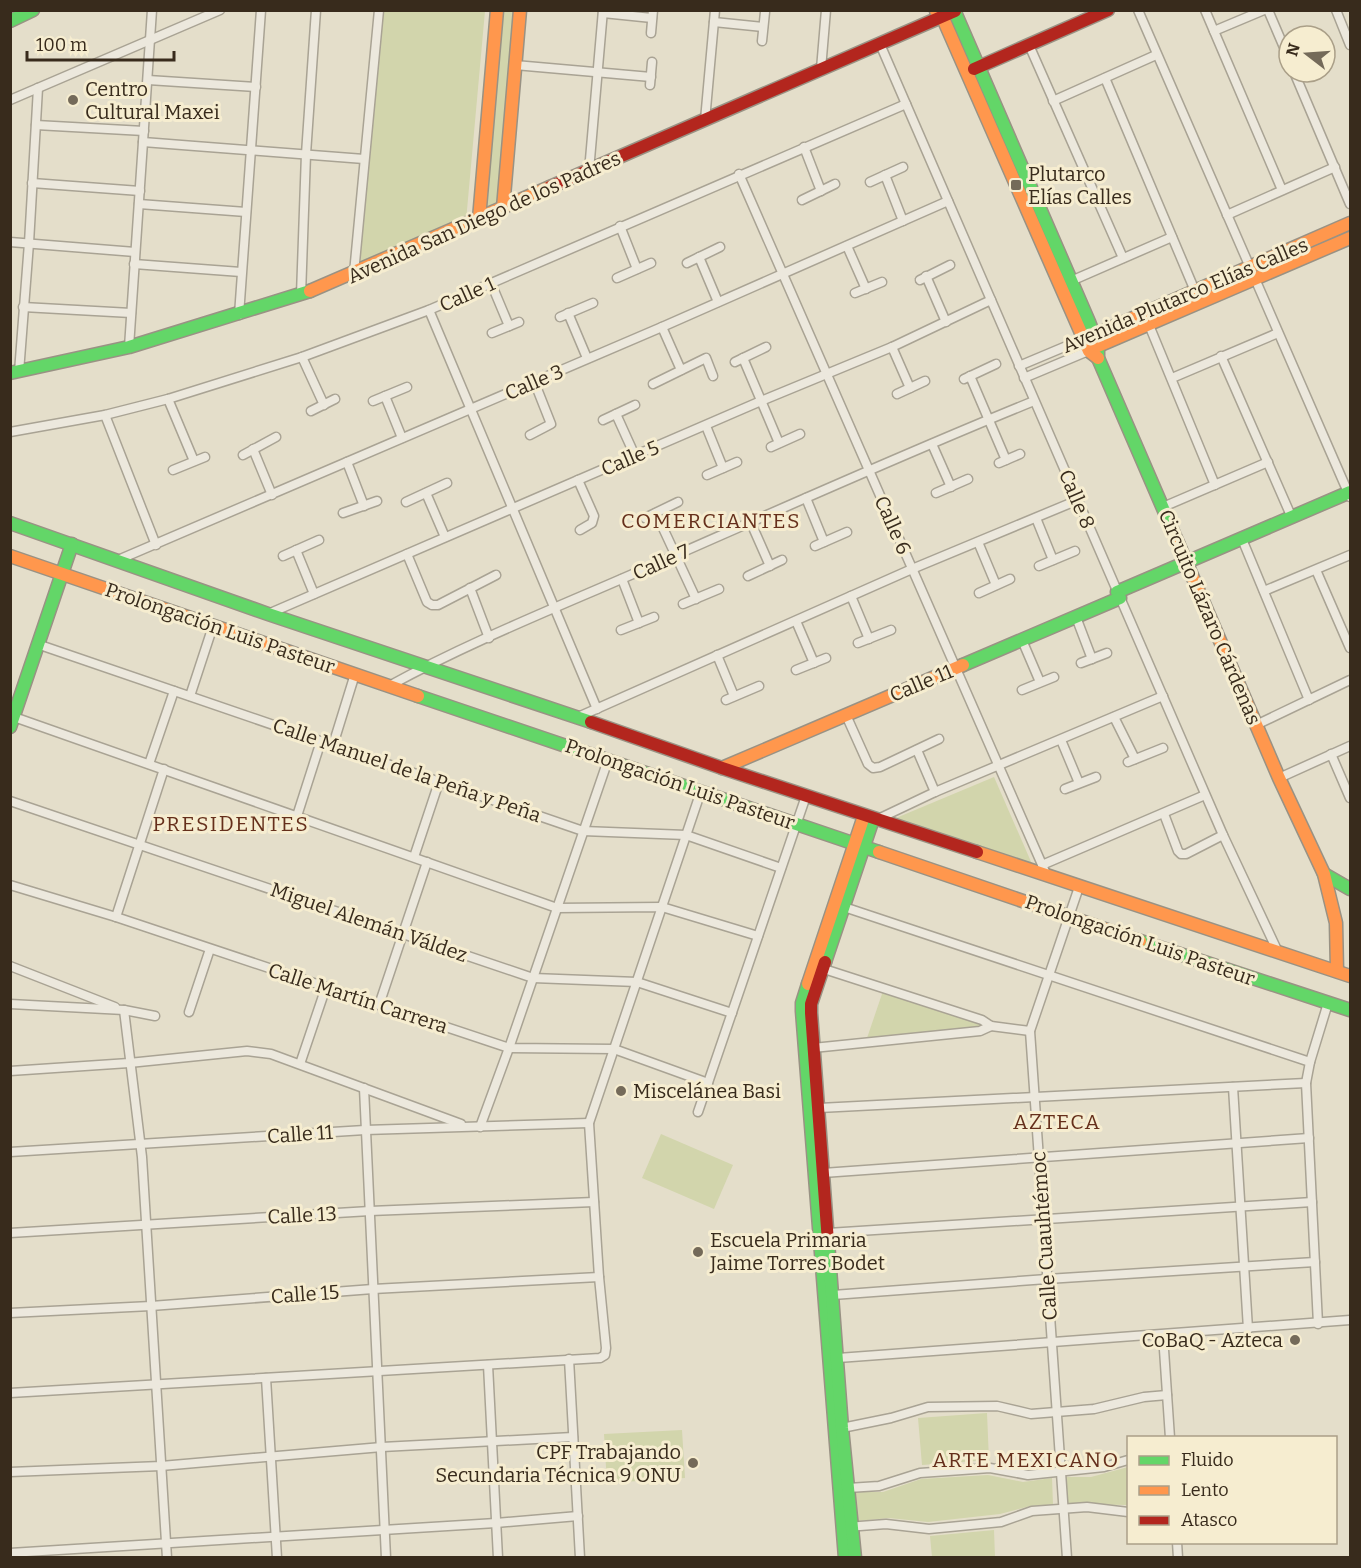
<svg xmlns="http://www.w3.org/2000/svg" width="1361" height="1568" viewBox="0 0 1361 1568" font-family="Bitter,serif">
<rect width="100%" height="100%" fill="#e4deca"/>
<g fill="#d2d5ac">
<polygon points="382,11 485,11 466,221 358,267"/>
<polygon points="501,11 516,11 500,201 484,210"/>
<polygon points="994,777 1032,864 896,818"/>
<polygon points="883,991 984,1023 982,1028 866,1041"/>
<polygon points="661,1134 733,1165 714,1209 642,1178"/>
<polygon points="987,1413 989,1460 922,1465 918,1418"/>
<polygon points="682,1430 685,1478 607,1483 604,1434"/>
<polygon points="1128,1467 1128,1505 1067,1504 1066,1477 1091,1477"/>
<polygon points="988,1475 1023,1482 1052,1478 1053,1505 1030,1506 1000,1514 928,1522 889,1518 857,1521 853,1492 883,1492 921,1479"/>
<polygon points="994,1530 995,1557 932,1557 930,1536"/>
</g>
<g fill="none" stroke-linecap="round" stroke-linejoin="round">
<defs>
<g id="street">
<polyline points="1138,10 1350,497"/>
<polyline points="1205,10 1282,190"/>
<polyline points="1268,10 1289,59"/>
<polyline points="1336,10 1350,45"/>
<polyline points="603,13 652,18"/>
<polyline points="714,22 763,27"/>
<polyline points="1214,31 1264,10"/>
<polyline points="651,33 653,10"/>
<polyline points="762,41 765,12"/>
<polyline points="880,44 1223,835 1278,952"/>
<polyline points="1029,45 1123,258"/>
<polyline points="515,65 651,77"/>
<polyline points="821,69 826,10"/>
<polyline points="1294,72 1350,204"/>
<polyline points="1105,78 1195,291"/>
<polyline points="148,80 256,87"/>
<polyline points="650,85 652,62"/>
<polyline points="10,100 220,10"/>
<polyline points="1053,101 1156,55"/>
<polyline points="705,120 715,10"/>
<polyline points="36,125 144,131"/>
<polyline points="143,142 364,159"/>
<polyline points="804,147 821,191"/>
<polyline points="589,171 603,10"/>
<polyline points="739,174 1047,876"/>
<polyline points="885,175 903,221"/>
<polyline points="870,182 903,167"/>
<polyline points="32,183 140,191"/>
<polyline points="802,200 835,184"/>
<polyline points="139,204 246,212"/>
<polyline points="1227,215 1335,167"/>
<polyline points="620,226 637,269"/>
<polyline points="10,242 135,252"/>
<polyline points="847,246 866,289"/>
<polyline points="699,257 718,302"/>
<polyline points="687,263 720,247"/>
<polyline points="134,264 241,272"/>
<polyline points="354,273 379,10"/>
<polyline points="926,276 946,322"/>
<polyline points="617,278 651,263"/>
<polyline points="920,280 950,265"/>
<polyline points="1071,281 1172,237"/>
<polyline points="491,283 509,326"/>
<polyline points="855,293 882,282"/>
<polyline points="301,295 306,154 316,10"/>
<polyline points="23,307 131,313"/>
<polyline points="429,310 597,709"/>
<polyline points="568,313 587,358"/>
<polyline points="239,315 261,10"/>
<polyline points="560,317 593,303"/>
<polyline points="1149,325 1215,485"/>
<polyline points="662,327 681,370"/>
<polyline points="492,333 519,322"/>
<polyline points="129,347 152,10"/>
<polyline points="892,347 910,388"/>
<polyline points="1221,356 1292,518"/>
<polyline points="302,357 324,405"/>
<polyline points="743,358 779,443"/>
<polyline points="735,362 766,347"/>
<polyline points="1019,366 1088,337"/>
<polyline points="19,372 29,243 38,88"/>
<polyline points="970,376 1006,460"/>
<polyline points="1024,378 1093,349"/>
<polyline points="1172,378 1278,333"/>
<polyline points="964,379 996,364"/>
<polyline points="653,384 706,358 713,376"/>
<polyline points="897,394 925,381"/>
<polyline points="385,396 402,438"/>
<polyline points="168,399 194,461"/>
<polyline points="373,401 407,387"/>
<polyline points="311,411 335,399"/>
<polyline points="616,414 635,456"/>
<polyline points="105,415 156,545"/>
<polyline points="603,420 635,405"/>
<polyline points="706,426 723,468"/>
<polyline points="10,432 105,415 168,399 302,357 429,310 906,104"/>
<polyline points="530,435 551,424 534,381"/>
<polyline points="932,444 951,487"/>
<polyline points="771,447 800,434"/>
<polyline points="253,449 272,495"/>
<polyline points="243,455 276,437"/>
<polyline points="347,462 364,506"/>
<polyline points="999,463 1020,454"/>
<polyline points="173,470 205,457"/>
<polyline points="707,475 737,462"/>
<polyline points="578,480 594,516 592,523 580,530"/>
<polyline points="426,493 445,537"/>
<polyline points="936,493 968,479"/>
<polyline points="806,498 824,542"/>
<polyline points="406,502 447,483"/>
<polyline points="1163,507 1268,462"/>
<polyline points="343,513 377,501"/>
<polyline points="656,513 696,599"/>
<polyline points="645,518 678,502"/>
<polyline points="1036,518 1053,560"/>
<polyline points="751,523 770,566"/>
<polyline points="1242,539 1309,700"/>
<polyline points="978,542 996,585"/>
<polyline points="815,546 847,532"/>
<polyline points="296,550 314,594"/>
<polyline points="407,554 427,602 432,605 438,605 496,575"/>
<polyline points="283,556 319,540"/>
<polyline points="118,560 662,327 948,201"/>
<polyline points="1039,566 1075,551"/>
<polyline points="1316,570 1350,648"/>
<polyline points="748,576 782,560"/>
<polyline points="622,579 639,623"/>
<polyline points="470,588 489,638"/>
<polyline points="1264,591 1350,555"/>
<polyline points="979,593 1010,579"/>
<polyline points="851,596 869,639"/>
<polyline points="683,604 719,589"/>
<polyline points="268,614 761,401 892,347 991,300"/>
<polyline points="1076,617 1092,659"/>
<polyline points="796,621 814,663"/>
<polyline points="621,630 654,617"/>
<polyline points="1022,640 1040,682"/>
<polyline points="858,643 891,630"/>
<polyline points="37,644 583,831 686,835 781,868"/>
<polyline points="717,655 734,696"/>
<polyline points="1081,663 1107,653"/>
<polyline points="796,670 826,658"/>
<path d="M 389,686 C 475,639 568,603 658,563 C 783,508 908,452 1034,401"/>
<polyline points="1022,690 1054,677"/>
<polyline points="190,696 213,626"/>
<polyline points="726,700 759,686"/>
<polyline points="846,715 868,764 873,768 880,767 939,739"/>
<polyline points="14,717 557,908 662,907 758,936"/>
<polyline points="578,717 912,569 1078,500"/>
<polyline points="1114,717 1135,759"/>
<polyline points="1256,725 1350,680"/>
<polyline points="1061,740 1079,783"/>
<polyline points="333,745 355,674"/>
<polyline points="917,750 935,792"/>
<polyline points="1331,754 1350,798"/>
<polyline points="1128,762 1163,748"/>
<polyline points="149,764 174,691"/>
<polyline points="1279,778 1350,746"/>
<polyline points="1065,789 1096,777"/>
<polyline points="10,801 533,978 637,982 732,1013"/>
<polyline points="1164,814 1178,851 1181,854 1186,854 1223,835"/>
<polyline points="297,816 321,741"/>
<polyline points="876,820 935,792 1163,696"/>
<polyline points="414,857 439,782"/>
<polyline points="1042,865 1205,795"/>
<polyline points="10,885 116,917 509,1048 614,1049 708,1083"/>
<polyline points="844,907 1310,1062"/>
<polyline points="116,917 164,769"/>
<polyline points="10,966 115,1007"/>
<polyline points="824,969 982,1020 991,1026 1030,1031"/>
<polyline points="10,1004 124,1010 155,1016"/>
<polyline points="379,1005 427,862"/>
<polyline points="124,1010 142,1157 167,1558"/>
<polyline points="189,1012 210,949"/>
<polyline points="813,1048 980,1031 991,1026"/>
<polyline points="300,1064 326,987"/>
<polyline points="10,1071 129,1063 247,1051 271,1054 461,1124"/>
<polyline points="1233,1087 1248,1329"/>
<polyline points="364,1088 386,1558"/>
<polyline points="819,1108 1306,1083"/>
<polyline points="698,1112 806,796"/>
<polyline points="480,1127 509,1048 608,760"/>
<polyline points="10,1152 365,1130 589,1123"/>
<polyline points="823,1173 1309,1138"/>
<polyline points="10,1233 370,1211 594,1202"/>
<polyline points="828,1233 1312,1202"/>
<polyline points="833,1295 1047,1279 1315,1262"/>
<polyline points="10,1313 151,1306 373,1289 599,1277"/>
<polyline points="1318,1324 1306,1083 1310,1062 1328,1003"/>
<polyline points="1163,1335 1170,1438"/>
<polyline points="838,1358 1350,1320"/>
<polyline points="569,1359 580,1558"/>
<polyline points="488,1365 498,1558"/>
<polyline points="266,1378 277,1558"/>
<polyline points="10,1393 600,1358 605,1355 606,1348 599,1277 589,1123 701,791"/>
<polyline points="837,1429 891,1418 928,1407 997,1406 1031,1414 1094,1409 1144,1397 1167,1395"/>
<polyline points="10,1472 161,1466 382,1447 573,1437"/>
<polyline points="848,1488 879,1486 920,1473 990,1468 1028,1475 1104,1467 1128,1460"/>
<polyline points="847,1527 886,1524 929,1529 1001,1522 1032,1511 1087,1507 1128,1512"/>
<polyline points="1177,1542 1178,1558"/>
<polyline points="10,1553 496,1523 578,1516"/>
<polyline points="1067,1558 1030,1031 1079,887"/>
</g>
<g id="fast">
<polyline points="954,10 1089,322 1098,346 1098,358 1178,543"/>
<polyline points="10,21 33,10"/>
<polyline points="10,373 129,347 310,291"/>
<polyline points="10,523 268,614 591,722"/>
<polyline points="1117,592 1350,492"/>
<polyline points="963,665 1120,598"/>
<polyline points="418,696 879,852"/>
<polyline points="10,727 72,544"/>
<polyline points="1324,874 1350,889"/>
<polyline points="1140,941 1350,1010"/>
<polyline points="825,962 873,819"/>
<polyline points="808,984 802,1003 802,1011 845,1558"/>
<polyline points="828,1242 842,1428 855,1558"/>
</g>
<g id="slow">
<polyline points="936,11 942,16 1089,351 1098,358"/>
<polyline points="503,208 520,10"/>
<polyline points="479,219 497,10"/>
<polyline points="310,291 550,187"/>
<polyline points="1094,335 1350,223"/>
<polyline points="1098,346 1350,238"/>
<polyline points="1178,543 1279,778 1324,874 1336,923 1337,971"/>
<polyline points="10,556 418,696"/>
<polyline points="722,768 963,665"/>
<polyline points="879,852 1140,941"/>
<polyline points="977,852 1350,976"/>
<polyline points="808,984 864,816"/>
</g>
<g id="jam">
<polyline points="974,69 1108,10"/>
<polyline points="550,187 955,11"/>
<polyline points="591,722 722,768 977,852"/>
<polyline points="825,962 811,1004 811,1013 828,1242"/>
</g>
</defs>
<use href="#street" stroke="#a9a394" stroke-width="11"/>
<use href="#fast" stroke="#999284" stroke-width="15"/>
<use href="#slow" stroke="#999284" stroke-width="15"/>
<use href="#jam" stroke="#999284" stroke-width="15"/>
<use href="#street" stroke="#ece8dd" stroke-width="8"/>
<use href="#fast" stroke="#63d668" stroke-width="12"/>
<use href="#slow" stroke="#ff974d" stroke-width="12"/>
<use href="#jam" stroke="#b3261e" stroke-width="12"/>
</g>
<g fill="#746a59" stroke="#f6edd0" stroke-width="2">
<circle cx="73" cy="100" r="6"/>
<rect x="1010" y="179" width="12" height="12" rx="3"/>
<circle cx="621" cy="1091" r="6"/>
<circle cx="698" cy="1252" r="6"/>
<circle cx="1295" cy="1340" r="6"/>
<circle cx="693" cy="1463" r="6"/>
</g>
<g text-anchor="middle" dominant-baseline="central" stroke-width="6" stroke-linejoin="round" paint-order="stroke">
<g font-size="20" fill="#382b1c" stroke="#f6edd0" text-anchor="start">
<text x="85" y="89">Centro<tspan x="85" dy="23">Cultural Maxei</tspan></text>
<text x="1028" y="174">Plutarco<tspan x="1028" dy="23">Elías Calles</tspan></text>
<text x="633" y="1091">Miscelánea Basi</text>
<text x="710" y="1240">Escuela Primaria<tspan x="710" dy="23">Jaime Torres Bodet</tspan></text>
<text x="1283" y="1340" text-anchor="end">CoBaQ - Azteca</text>
<text x="681" y="1452" text-anchor="end">CPF Trabajando<tspan x="681" dy="23">Secundaria Técnica 9 ONU</tspan></text>
</g>
<g font-size="20" fill="#382b1c" stroke="#f6edd0">
<text transform="translate(484 217) rotate(-24)">Avenida San Diego de los Padres</text>
<text transform="translate(467 294) rotate(-24)">Calle 1</text>
<text transform="translate(1185 295) rotate(-23)">Avenida Plutarco Elías Calles</text>
<text transform="translate(534 382) rotate(-23)">Calle 3</text>
<text transform="translate(630 458) rotate(-23)">Calle 5</text>
<text transform="translate(1077 499) rotate(67)">Calle 8</text>
<text transform="translate(893 525) rotate(66)">Calle 6</text>
<text transform="translate(661 562) rotate(-24)">Calle 7</text>
<text transform="translate(1210 617) rotate(67)">Circuito Lázaro Cárdenas</text>
<text transform="translate(220 628) rotate(19)">Prolongación Luis Pasteur</text>
<text transform="translate(921 683) rotate(-23)">Calle 11</text>
<text transform="translate(407 770) rotate(19)">Calle Manuel de la Peña y Peña</text>
<text transform="translate(680 784) rotate(19)">Prolongación Luis Pasteur</text>
<text transform="translate(369 922) rotate(19)">Miguel Alemán Váldez</text>
<text transform="translate(1140 940) rotate(19)">Prolongación Luis Pasteur</text>
<text transform="translate(358 998) rotate(18)">Calle Martín Carrera</text>
<text transform="translate(300 1134) rotate(-4)">Calle 11</text>
<text transform="translate(302 1215) rotate(-3)">Calle 13</text>
<text transform="translate(1044 1236) rotate(-94)">Calle Cuauhtémoc</text>
<text transform="translate(305 1294) rotate(-4)">Calle 15</text>
</g>
<g font-size="21" letter-spacing="1.5" fill="#652f1b" stroke="#f6edd0">
<text x="711" y="521">COMERCIANTES</text>
<text x="231" y="824">PRESIDENTES</text>
<text x="1057" y="1122">AZTECA</text>
<text x="1026" y="1460">ARTE MEXICANO</text>
</g>
</g>
<rect width="1361" height="1568" fill="none" stroke="#382b1c" stroke-width="24"/>
<rect x="1127" y="1436" width="210" height="108" fill="#f6edd0" stroke="#aa9f88" stroke-width="1.5"/>
<rect x="1139" y="1456" width="30" height="9" fill="#63d668" stroke="#aa9f88" stroke-width="1.5"/>
<text x="1181" y="1466" font-size="18" fill="#382b1c">Fluido</text>
<rect x="1139" y="1486" width="30" height="9" fill="#ff974d" stroke="#aa9f88" stroke-width="1.5"/>
<text x="1181" y="1496" font-size="18" fill="#382b1c">Lento</text>
<rect x="1139" y="1516" width="30" height="9" fill="#b3261e" stroke="#aa9f88" stroke-width="1.5"/>
<text x="1181" y="1526" font-size="18" fill="#382b1c">Atasco</text>
<g transform="translate(1307 54) rotate(287)"><circle r="28" fill="#f6edd0" stroke="#aa9f88" stroke-width="1.5"/>
<path d="M0-4.5L10 22L0 15L-10 22Z" fill="#746a59"/>
<text y="-9" font-size="16" font-weight="bold" text-anchor="middle" fill="#382b1c">N</text>
</g>
<path d="M27 51v9h147v-9" fill="none" stroke="#382b1c" stroke-width="3"/>
<text x="36" y="51" font-size="18" fill="#382b1c" stroke="#f6edd0" stroke-width="4.5" paint-order="stroke">100 m</text>
</svg>
